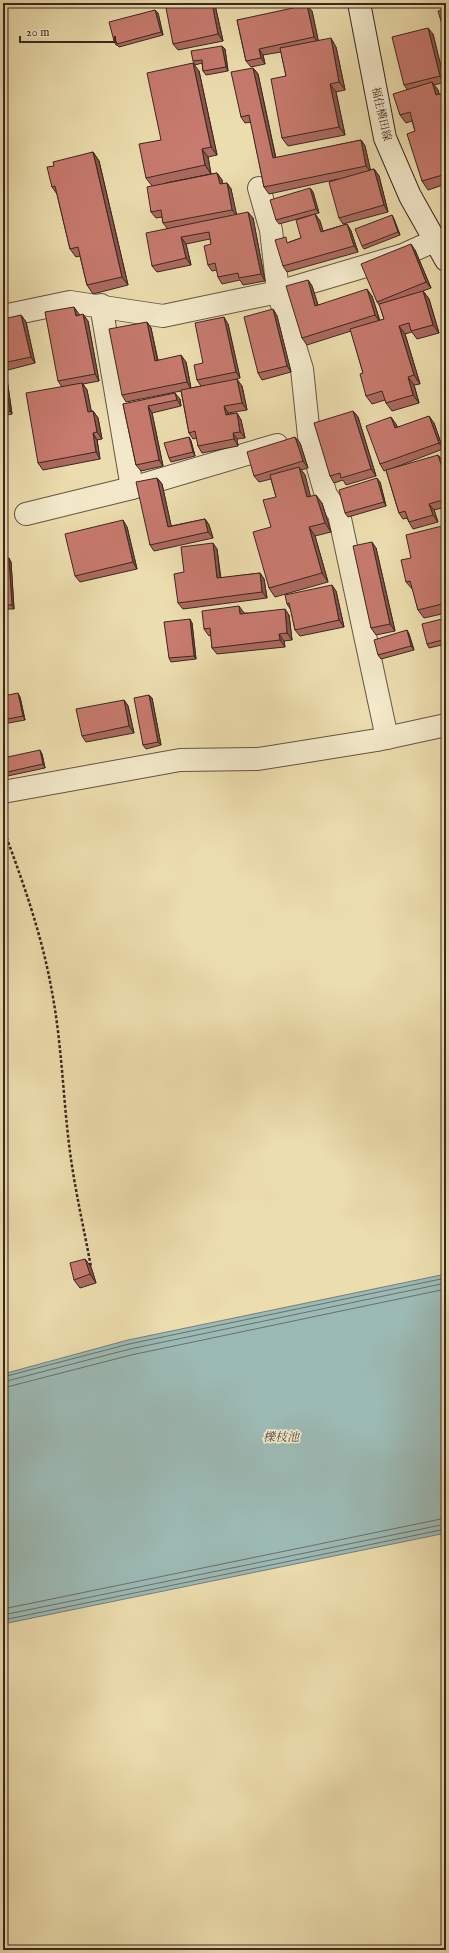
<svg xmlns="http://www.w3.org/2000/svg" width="449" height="1953" viewBox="0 0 449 1953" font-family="'IM FELL English','Noto Serif JP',serif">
<rect width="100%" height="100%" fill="#ecddae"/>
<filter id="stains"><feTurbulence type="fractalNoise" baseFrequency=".005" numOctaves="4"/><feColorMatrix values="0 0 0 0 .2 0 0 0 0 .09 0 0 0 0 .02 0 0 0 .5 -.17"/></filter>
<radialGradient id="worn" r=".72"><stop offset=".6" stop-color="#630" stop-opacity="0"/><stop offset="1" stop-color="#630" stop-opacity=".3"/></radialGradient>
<polygon fill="#9cbab5" stroke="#747f79" points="446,1274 446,1533 3,1624 3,1374 128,1340"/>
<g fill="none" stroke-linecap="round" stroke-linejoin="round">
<g stroke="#6a706a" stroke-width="1">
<polyline points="3,1377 129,1344 446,1278"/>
<polyline points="3,1382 130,1349 446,1283"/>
<polyline points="3,1388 131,1355 446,1289"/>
<polyline points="3,1609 446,1518"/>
<polyline points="3,1615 446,1524"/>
<polyline points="3,1620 446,1529"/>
</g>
<defs>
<g id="minor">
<polyline points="259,188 271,230 278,292 302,369 309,436 326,495 339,514 387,738"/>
<polyline points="101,305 132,488"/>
<polyline points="3,316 70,302 163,316 278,292 403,255 434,241"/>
<polyline points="26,514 132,488 277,445"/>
<polyline points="3,792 180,760 258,759 377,740 446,725"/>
</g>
<polyline id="secondary" points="359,3 385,138 410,196 446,260"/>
</defs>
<use href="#minor" stroke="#665444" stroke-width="24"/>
<use href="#secondary" stroke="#392720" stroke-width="24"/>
<path stroke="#392720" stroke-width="2.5" stroke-dasharray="3 2" stroke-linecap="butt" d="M 3,828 C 23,882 42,935 52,992 C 62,1045 63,1099 70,1152 C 75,1190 84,1229 91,1267"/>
<use href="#minor" stroke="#f3e9ca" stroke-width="22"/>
<use href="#secondary" stroke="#f3e9ca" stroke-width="22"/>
</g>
<g fill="#ab695f" stroke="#392720">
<polygon points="215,5 223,41 178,50 173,44"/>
<polygon points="446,9 446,24 443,24 441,21"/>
<polygon points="155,10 158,13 163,35 119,47 117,45 116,45 114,41"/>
<polygon points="312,11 318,40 336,47 345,90 336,92 345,135 288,146 282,138 286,76 281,52 263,55 265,64 251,67 246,61 237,20"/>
<polygon points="433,34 444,81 446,80 446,92 444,89 442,83 434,85 438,90 439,94 446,96 446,184 428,190 422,181 415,131 412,121 406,123 400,115 407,89 404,85"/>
<polygon points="225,49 228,71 206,75 203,71 202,63 195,65 193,61"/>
<polygon points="253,68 258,74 276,158 361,140 365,146 370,170 374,169 379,176 388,212 343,224 339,218 338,179 269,194 264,187 251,122 245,123 241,117"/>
<polygon points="199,71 217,155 208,157 211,174 166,183 217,173 222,180 223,184 227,183 231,189 236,214 253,218 265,281 243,285 240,280 222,284 218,277 217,270 212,271 208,265 211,244 210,239 186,244 191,265 157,272 152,266 167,228 163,223 162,217 156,218 151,212 152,186 146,178 161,140"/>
<polygon points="93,152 99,161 128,285 93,294 87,285 80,256 76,257 70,249 57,194 52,187 54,166"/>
<polygon points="310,188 313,192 319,213 279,224 276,220"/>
<polygon points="315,214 320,221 323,231 347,224 351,231 358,252 287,272 283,266 289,242 301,238"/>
<polygon points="394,219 400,235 364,249 362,246"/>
<polygon points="415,250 431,288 423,291 429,299 439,333 417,339 412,332 405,334 420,384 414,385 419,403 392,411 386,403 385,400 372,404 366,396 363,373 351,331 307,345 302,338 308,280 312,286 318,305 372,296 380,321 384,319 380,306 377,302"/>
<polygon points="273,309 277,316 291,372 262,380 258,373"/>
<polygon points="79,314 79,315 88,321 99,381 83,384 87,390 91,411 93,411 98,418 102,439 97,440 100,459 43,470 38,463 62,387 58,381"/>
<polygon points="21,315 26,322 35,363 8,370 3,363"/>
<polygon points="147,322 151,328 158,360 186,362 191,388 201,386 197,380 203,363 228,324 240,378 234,380 242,386 247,410 228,413 229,414 237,413 241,420 245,438 237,439 238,446 202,453 198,446 197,438 193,439 189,433 181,391 126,402 122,395"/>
<polygon points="3,376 4,376 7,379 12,414 3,416"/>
<polygon points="180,399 181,406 152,413 163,466 141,471 136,465 123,404"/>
<polygon points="353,411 358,417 376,476 346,485 343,480 334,483 330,476"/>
<polygon points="434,423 443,449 388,470 443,461 446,471 446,507 434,510 438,522 413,529 409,522 407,518 403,519 399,513 386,470 384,471 380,464 396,424 397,427"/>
<polygon points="189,437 191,441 195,456 171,462 169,458"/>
<polygon points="295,437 300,443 308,468 301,470 305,475 310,496 322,503 331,532 315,536 328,582 275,597 269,588 271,527 276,497 271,479 259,482 254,476"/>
<polygon points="157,478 162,484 171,526 205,519 209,525 213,538 154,551 150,545"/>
<polygon points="380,482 386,506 348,517 345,513"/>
<polygon points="446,525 446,613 424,618 418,610 413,590 406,582 411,558"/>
<polygon points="127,527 137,569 80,582 75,576"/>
<polygon points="376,548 395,631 376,635 371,628"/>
<polygon points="217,549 221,578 260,573 264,579 267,598 183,609 178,603 184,572"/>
<polygon points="3,558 11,562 14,609 3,609"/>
<polygon points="336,591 344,627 300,636 295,630 291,610 287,604"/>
<polygon points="244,613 289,615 292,640 284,641 285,647 217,654 212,648 211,635 209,636 204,629"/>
<polygon points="446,618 446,644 429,648 427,644"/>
<polygon points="192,623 196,659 171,662 169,658"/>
<polygon points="407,630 409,634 414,650 381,659 378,655"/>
<polygon points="149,695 152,698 161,745 146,749 143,745"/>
<polygon points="3,696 20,697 25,720 3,724"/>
<polygon points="124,700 128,706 134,733 86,742 82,736"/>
<polygon points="42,754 45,768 3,777 3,758"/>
<polygon points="85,1259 91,1267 96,1283 80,1288 74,1280"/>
</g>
<g fill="#8b554d" stroke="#392720">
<polygon points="212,3 214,3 215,5 223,41 218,34"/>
<polygon points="307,5 312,11 319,44 314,37"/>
<polygon points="155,10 158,13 163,35 161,32"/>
<polygon points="428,28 433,34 445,82 440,76"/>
<polygon points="331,38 336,47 345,90 339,82"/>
<polygon points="222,46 225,49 228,71 226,67"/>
<polygon points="259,49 263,55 265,64 261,58"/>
<polygon points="193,63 199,71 217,155 211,147"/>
<polygon points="253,68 258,74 277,165 273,158"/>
<polygon points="432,82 438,90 442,103 436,95"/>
<polygon points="330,84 336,92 345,135 339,127"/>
<polygon points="361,140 365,146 371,172 366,166"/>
<polygon points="202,149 208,157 211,174 205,165"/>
<polygon points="93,152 99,161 128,285 122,277"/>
<polygon points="374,169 379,176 388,212 384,205"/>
<polygon points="217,173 222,180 224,191 220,184"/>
<polygon points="227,183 231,189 237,216 232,210"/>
<polygon points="310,188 313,192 319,213 316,209"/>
<polygon points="248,212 253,218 265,281 261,274"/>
<polygon points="315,214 320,221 325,238 321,232"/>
<polygon points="392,215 394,219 400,235 398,232"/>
<polygon points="347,224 351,231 358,252 354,246"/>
<polygon points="181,237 186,244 191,265 186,258"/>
<polygon points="411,244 415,250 431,288 426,282"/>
<polygon points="308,280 312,286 320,312 315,306"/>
<polygon points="367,289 372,296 380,322 375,315"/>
<polygon points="423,291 429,299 439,333 433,325"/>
<polygon points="74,307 79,314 80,322 76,316"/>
<polygon points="273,309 277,316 291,372 287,366"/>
<polygon points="83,314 88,321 99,381 95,374"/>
<polygon points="21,315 26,322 35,363 31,357"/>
<polygon points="224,317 228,324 240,378 236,372"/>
<polygon points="147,322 151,328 159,368 155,361"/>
<polygon points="399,326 405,334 420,384 414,375"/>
<polygon points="181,355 186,362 191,389 187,382"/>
<polygon points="4,376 7,379 12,414 10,411"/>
<polygon points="408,377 414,385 419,403 413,395"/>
<polygon points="237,379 242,386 247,410 242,403"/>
<polygon points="82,383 87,390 93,419 88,412"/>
<polygon points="175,393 180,399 181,406 177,400"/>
<polygon points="148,406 152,413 163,466 159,460"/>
<polygon points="224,406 228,413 230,421 226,415"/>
<polygon points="93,411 98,418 102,439 97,432"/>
<polygon points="353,411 358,417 376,476 371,469"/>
<polygon points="237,413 241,420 245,438 240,432"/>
<polygon points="429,416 434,423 443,449 439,443"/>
<polygon points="391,417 396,424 400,435 395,428"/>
<polygon points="93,433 97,440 100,459 96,452"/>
<polygon points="233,433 237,439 238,446 234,439"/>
<polygon points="189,437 191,441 195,456 193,452"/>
<polygon points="295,437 300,443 308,468 303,461"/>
<polygon points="438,455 443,461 446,471 446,480"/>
<polygon points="299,467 305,475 313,506 307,497"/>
<polygon points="157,478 162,484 173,534 168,527"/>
<polygon points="377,478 380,482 386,506 384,502"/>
<polygon points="316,495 322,503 331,532 325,523"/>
<polygon points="429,504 434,510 438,522 433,515"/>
<polygon points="205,519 209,525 213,538 208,532"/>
<polygon points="123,520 127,527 137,569 133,562"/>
<polygon points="309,527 315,536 328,582 322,573"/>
<polygon points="372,542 376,548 395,631 390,624"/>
<polygon points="213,543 217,549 221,585 217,578"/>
<polygon points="9,558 11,562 14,609 12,605"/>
<polygon points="260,573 264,579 267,598 262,592"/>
<polygon points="332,585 336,591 344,627 339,620"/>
<polygon points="239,606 244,613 245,620 240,614"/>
<polygon points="285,609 289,615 292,640 287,633"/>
<polygon points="190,619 192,623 196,659 194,656"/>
<polygon points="407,630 409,634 414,650 411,646"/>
<polygon points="279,634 284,641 285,647 280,640"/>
<polygon points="18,693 20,697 25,720 23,716"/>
<polygon points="149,695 152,698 161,745 158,742"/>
<polygon points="124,700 128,706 134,733 129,726"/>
<polygon points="40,750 42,754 45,768 43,764"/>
<polygon points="85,1259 91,1267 96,1283 90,1274"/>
</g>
<g fill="#c77a6e" stroke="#392720">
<polygon points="188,3 212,3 218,34 173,44 166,8"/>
<polygon points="307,5 314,37 259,49 261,58 246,61 237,20"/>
<polygon points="446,9 446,20 441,21 438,11"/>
<polygon points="155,10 161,32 117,44 116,41 114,41 109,22"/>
<polygon points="428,28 440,76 404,85 392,37"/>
<polygon points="331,38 339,82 330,84 339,127 282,138 271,79 286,76 280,48"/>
<polygon points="222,46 226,67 203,71 202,60 193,61 191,51"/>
<polygon points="446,47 446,60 443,48"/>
<polygon points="193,63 211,147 202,149 205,165 146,178 139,144 161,140 147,73"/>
<polygon points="253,68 273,158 361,140 366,166 264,187 249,115 241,117 231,72"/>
<polygon points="446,80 446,89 444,89 442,82"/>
<polygon points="432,82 436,95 444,93 446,100 446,174 422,181 407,134 415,131 410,112 400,115 393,94"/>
<polygon points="93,152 122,277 87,285 78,247 70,249 55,186 52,187 47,167 54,166 53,162"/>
<polygon points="374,169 384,205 339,218 329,182"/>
<polygon points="217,173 220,184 227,183 232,210 163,223 161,210 151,212 147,187"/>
<polygon points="310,188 316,209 276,220 270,200"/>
<polygon points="248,212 261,274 239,278 238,273 218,277 215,263 208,265 204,246 211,244 209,232 181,237 186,258 152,266 146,233"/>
<polygon points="315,214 321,232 347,224 354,246 283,266 275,240 286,237 287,243 301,238 296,220"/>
<polygon points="392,215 398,232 362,246 355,229"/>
<polygon points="411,244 426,282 377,302 361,264"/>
<polygon points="308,280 315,306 367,289 375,315 302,338 286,286"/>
<polygon points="423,291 433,325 411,331 409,323 399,326 414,375 408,377 413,395 386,403 382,391 366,396 360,374 363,373 350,329 384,319 379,304"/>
<polygon points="74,307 76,316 83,314 95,374 58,381 45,312"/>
<polygon points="273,309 287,366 258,373 244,317"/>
<polygon points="21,315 31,357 3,363 3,319"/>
<polygon points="224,317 236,372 197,380 194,365 203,363 195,323"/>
<polygon points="147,322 155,361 181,355 187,382 122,395 109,329"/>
<polygon points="3,376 4,376 10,411 3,412"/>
<polygon points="237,379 242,403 224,406 226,415 237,413 240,432 233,433 234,439 198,446 195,431 189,433 181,390"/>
<polygon points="82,383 88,412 93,411 97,432 93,433 96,452 38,463 26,393"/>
<polygon points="175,393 177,400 148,406 159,460 136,465 123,404"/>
<polygon points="353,411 371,469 341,478 340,473 330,476 314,423"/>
<polygon points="429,416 439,443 380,464 366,426 391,417 395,428"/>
<polygon points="189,437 193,452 169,458 164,443"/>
<polygon points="295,437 303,461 254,476 247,452"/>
<polygon points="438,455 446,480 446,485 444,485 446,491 446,499 429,504 433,515 409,522 405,511 399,513 386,470"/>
<polygon points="299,467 307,497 316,495 325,523 309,527 322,573 269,588 253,532 271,527 263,500 276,497 270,475"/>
<polygon points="157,478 168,527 205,519 208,532 150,545 136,482"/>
<polygon points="377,478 384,502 345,513 339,490"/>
<polygon points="123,520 133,562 75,576 65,534"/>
<polygon points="446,525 446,603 418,610 410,581 406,582 401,560 411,558 406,535"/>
<polygon points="372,542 390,624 371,628 353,546"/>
<polygon points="213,543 217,578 260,573 262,592 178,603 174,574 184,572 181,547"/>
<polygon points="3,558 9,558 12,605 3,605"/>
<polygon points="332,585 339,620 295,630 289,603 287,604 285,595"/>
<polygon points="239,606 240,614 285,609 287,633 279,634 280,640 212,648 210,628 204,629 202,611"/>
<polygon points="446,618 446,639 427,644 422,624"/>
<polygon points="190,619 194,656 169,658 164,622"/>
<polygon points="407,630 411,646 378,655 374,640"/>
<polygon points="18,693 23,716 3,720 3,696"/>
<polygon points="149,695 158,742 143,745 134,698"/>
<polygon points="124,700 129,726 82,736 76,709"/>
<polygon points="40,750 43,764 3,773 3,758"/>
<polygon points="85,1259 90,1274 74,1280 70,1263"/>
</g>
<g text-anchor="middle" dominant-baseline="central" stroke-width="3.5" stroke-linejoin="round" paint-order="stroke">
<g font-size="11" fill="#392720" stroke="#f3e9ca">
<text transform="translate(381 114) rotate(77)">福住横田線</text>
</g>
<g font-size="12" font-style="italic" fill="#524c45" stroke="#f3e9ca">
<text x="281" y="1437">櫟枝池</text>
</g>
</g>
<rect width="449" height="1953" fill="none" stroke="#ecddae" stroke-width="16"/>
<rect x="4" y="4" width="441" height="1945" fill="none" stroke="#392720" stroke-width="2"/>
<rect x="8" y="8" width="433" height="1937" fill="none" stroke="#392720"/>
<path d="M20 36v6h95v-6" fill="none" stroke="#392720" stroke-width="2"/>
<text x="26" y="36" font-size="12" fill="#392720" stroke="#f3e9ca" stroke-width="3" paint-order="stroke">20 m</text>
<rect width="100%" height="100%" filter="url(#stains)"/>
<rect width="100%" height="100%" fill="url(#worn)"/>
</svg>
